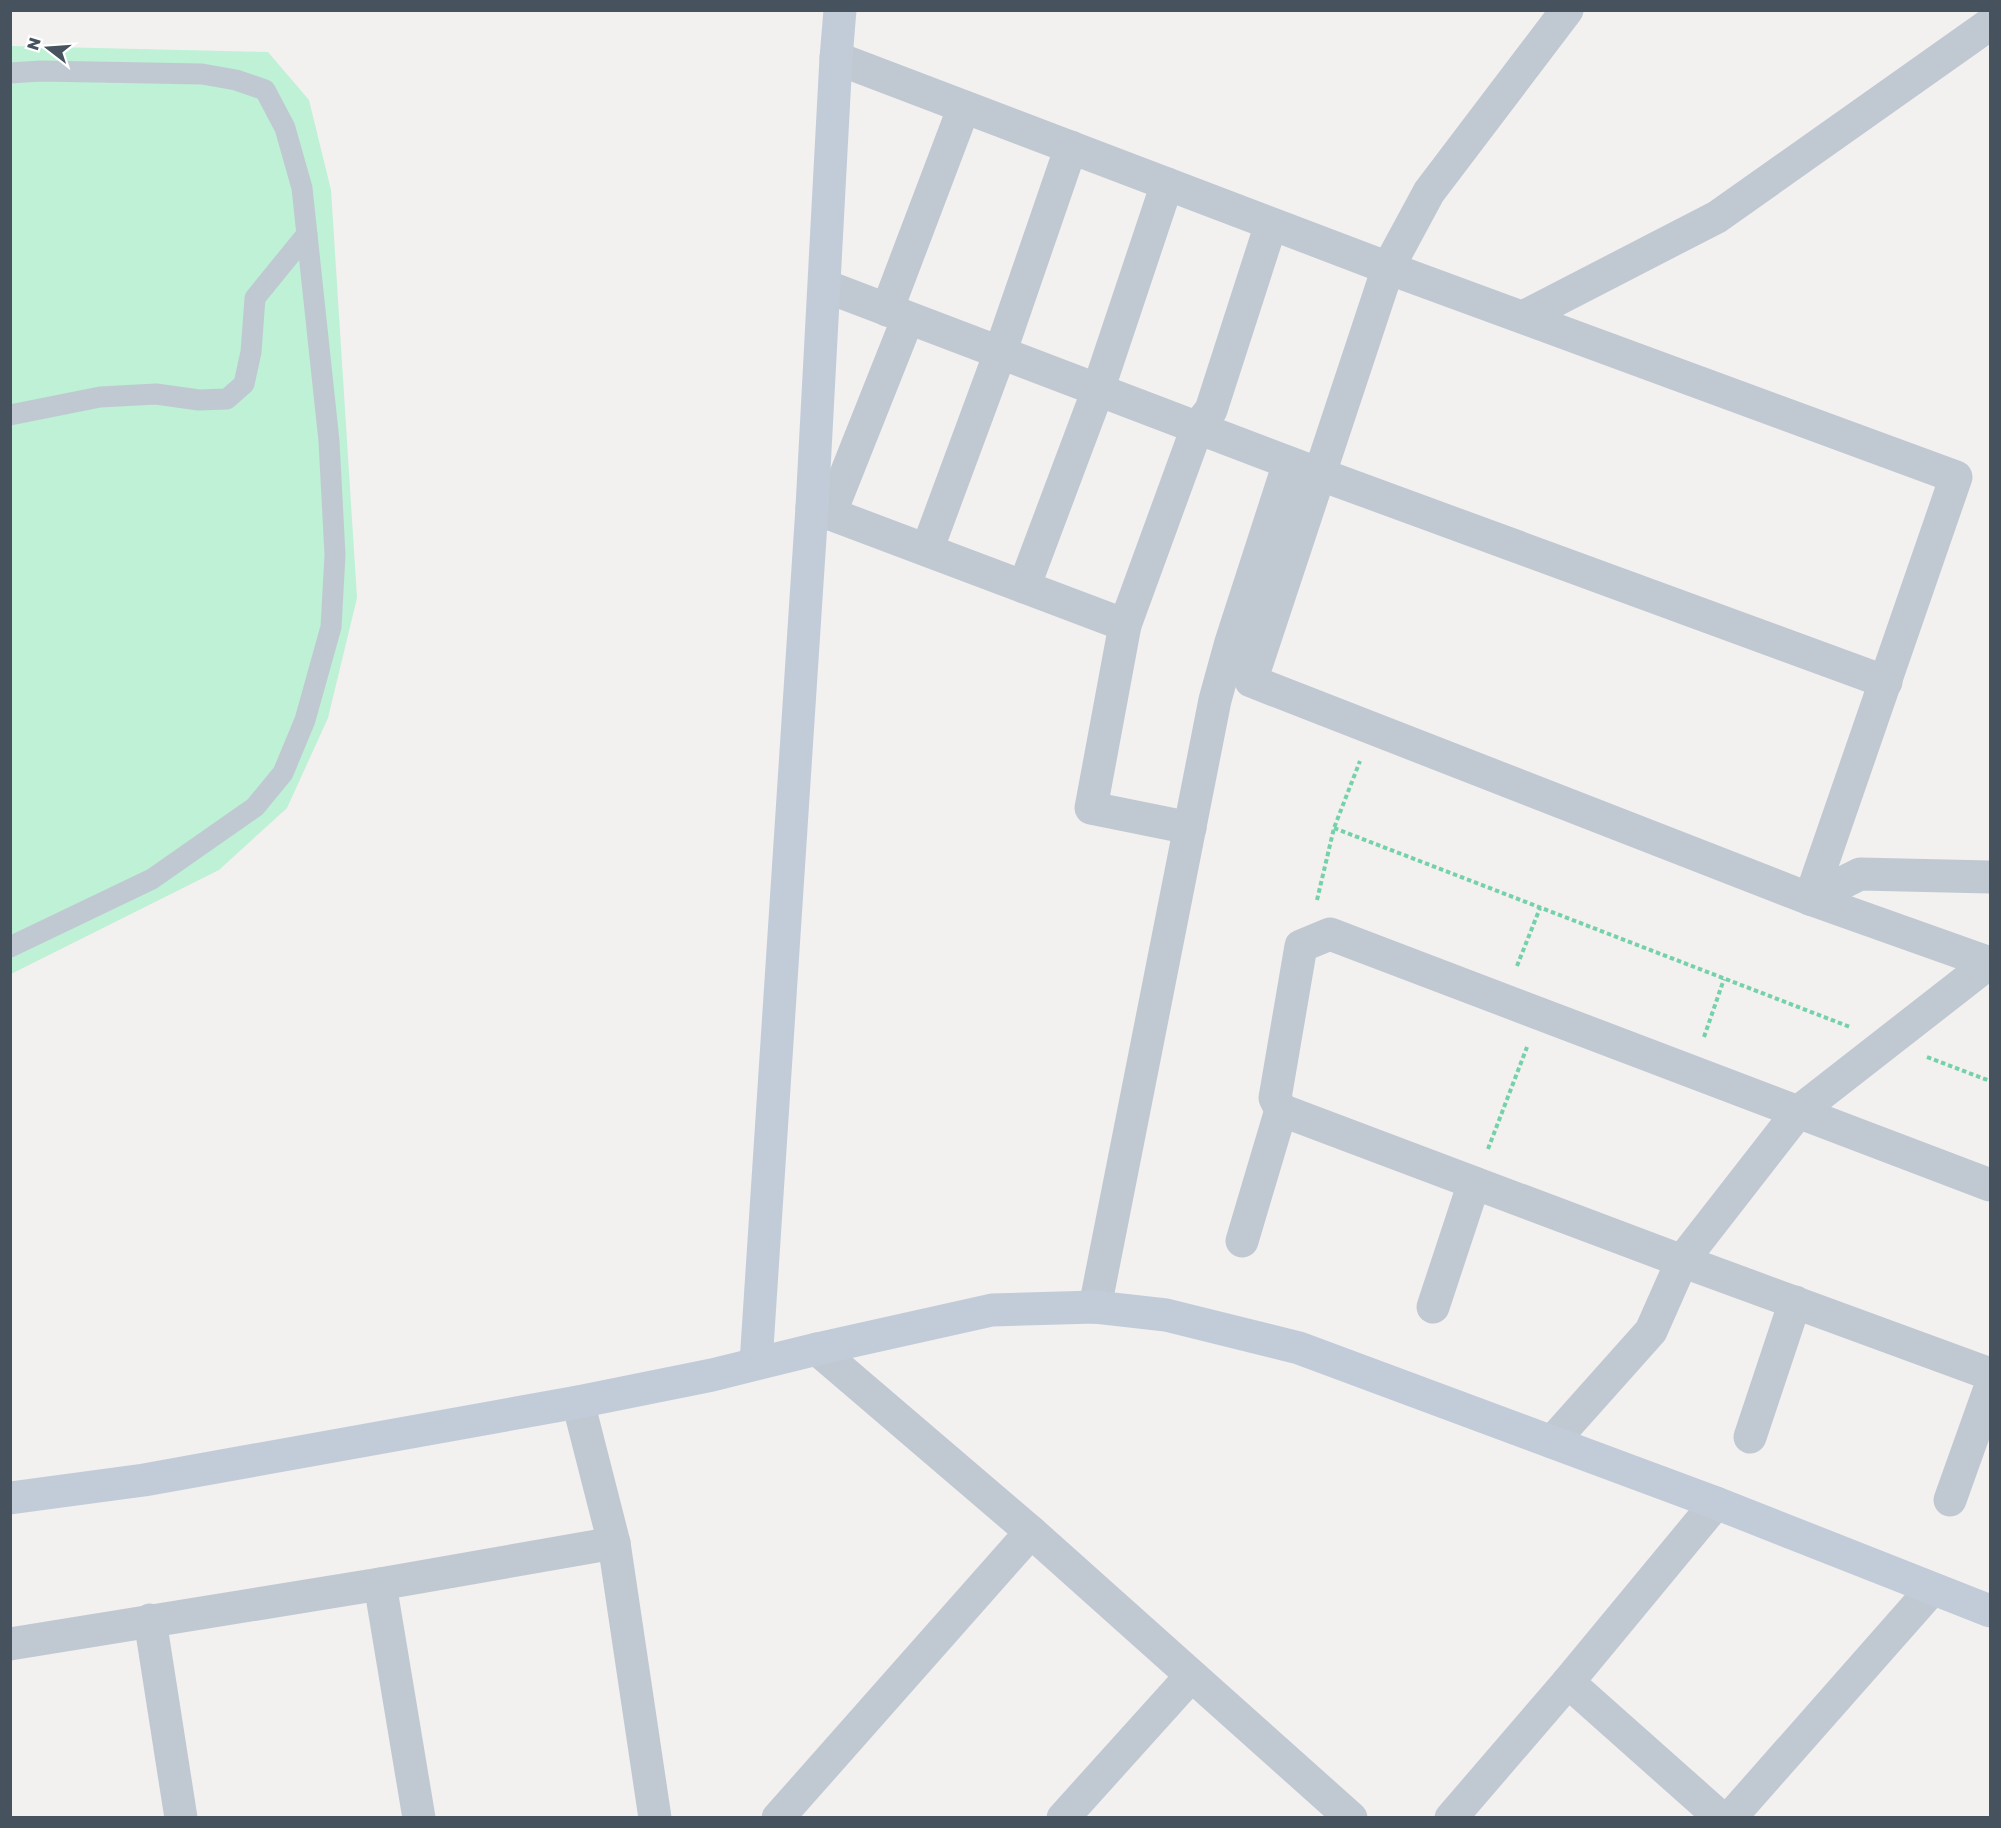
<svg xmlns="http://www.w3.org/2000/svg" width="2001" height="1828" viewBox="0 0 2001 1828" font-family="'Golos Text',sans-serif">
<rect width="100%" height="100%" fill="#f3f0f0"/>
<polygon fill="#bef1d5" points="11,46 268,52 309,100 331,190 357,598 328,718 287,808 219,870 11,974"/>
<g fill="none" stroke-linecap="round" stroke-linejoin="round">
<g stroke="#74d1a9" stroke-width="4" stroke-dasharray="4.5 3" stroke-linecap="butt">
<polyline points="1334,828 1850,1027"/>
<polyline points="1317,900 1334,828 1360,761"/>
<polyline points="1517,966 1540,908"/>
<polyline points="1704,1037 1724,979"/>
<polyline points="1927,1057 1990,1081"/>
<polyline points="1488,1149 1527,1047"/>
</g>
<g stroke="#c0c9d2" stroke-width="21">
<polyline points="10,73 41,71 202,74 236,80 265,90 285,128 302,188 329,441 335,555 331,627 305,720 283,773 255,807 152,879 10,947"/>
<polyline points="10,415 100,397 156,394 199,400 227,399 244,384 251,352 255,298 307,234"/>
</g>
<g stroke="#c0c9d2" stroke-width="33">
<polyline points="1567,10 1429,192 1388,268 1251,681 1810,899 1990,963"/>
<polyline points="836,58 1388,268 1956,477 1810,899"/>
<polyline points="825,286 1319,474 1886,682"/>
<polyline points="887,310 964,107"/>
<polyline points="1523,317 1717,217 1990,24"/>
<polyline points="812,507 1125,625 1091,808 1190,828"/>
<polyline points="830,514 908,318"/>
<polyline points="927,550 1000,353 1071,147"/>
<polyline points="1024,587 1098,390 1167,184"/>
<polyline points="1125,625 1197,428 1211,410 1271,224"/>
<polyline points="1810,899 1860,874 1990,877"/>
<polyline points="1990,1185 1330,934 1301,946 1275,1098 1281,1110 1682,1261 1990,1374"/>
<polyline points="1242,1241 1281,1110"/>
<polyline points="1095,1307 1215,700 1231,642 1289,463"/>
<polyline points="1433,1307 1474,1183"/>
<polyline points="817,1349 1031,1532 1351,1818"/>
<polyline points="578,1402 614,1543 655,1818"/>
<polyline points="1750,1437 1795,1302"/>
<polyline points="1552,1442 1651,1331 1682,1261 1798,1112 1989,963"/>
<polyline points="1950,1500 1990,1388"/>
<polyline points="380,1584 419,1818"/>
<polyline points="150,1620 181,1818"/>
<polyline points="10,1644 380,1584 614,1543"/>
<polyline points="1568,1682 1721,1818"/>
<polyline points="778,1818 1031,1532"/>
<polyline points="1063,1818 1191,1676"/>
<polyline points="1451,1818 1568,1682 1716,1503"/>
<polyline points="1730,1818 1932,1589"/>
</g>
<g stroke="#c2ccd9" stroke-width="33">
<polyline points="756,1363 812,507 836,58 840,10"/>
<polyline points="10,1498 144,1480 578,1402 712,1375 817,1349 992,1310 1095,1307 1166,1315 1299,1348 1716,1503 1990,1611"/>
</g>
</g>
<rect width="2001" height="1828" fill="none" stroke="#47525f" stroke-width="24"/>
<g transform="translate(48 48) rotate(287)" stroke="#ffffff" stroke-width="4.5" paint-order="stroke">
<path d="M0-4.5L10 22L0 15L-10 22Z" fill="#47525f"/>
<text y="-9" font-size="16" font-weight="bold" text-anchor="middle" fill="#47525f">N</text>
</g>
</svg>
